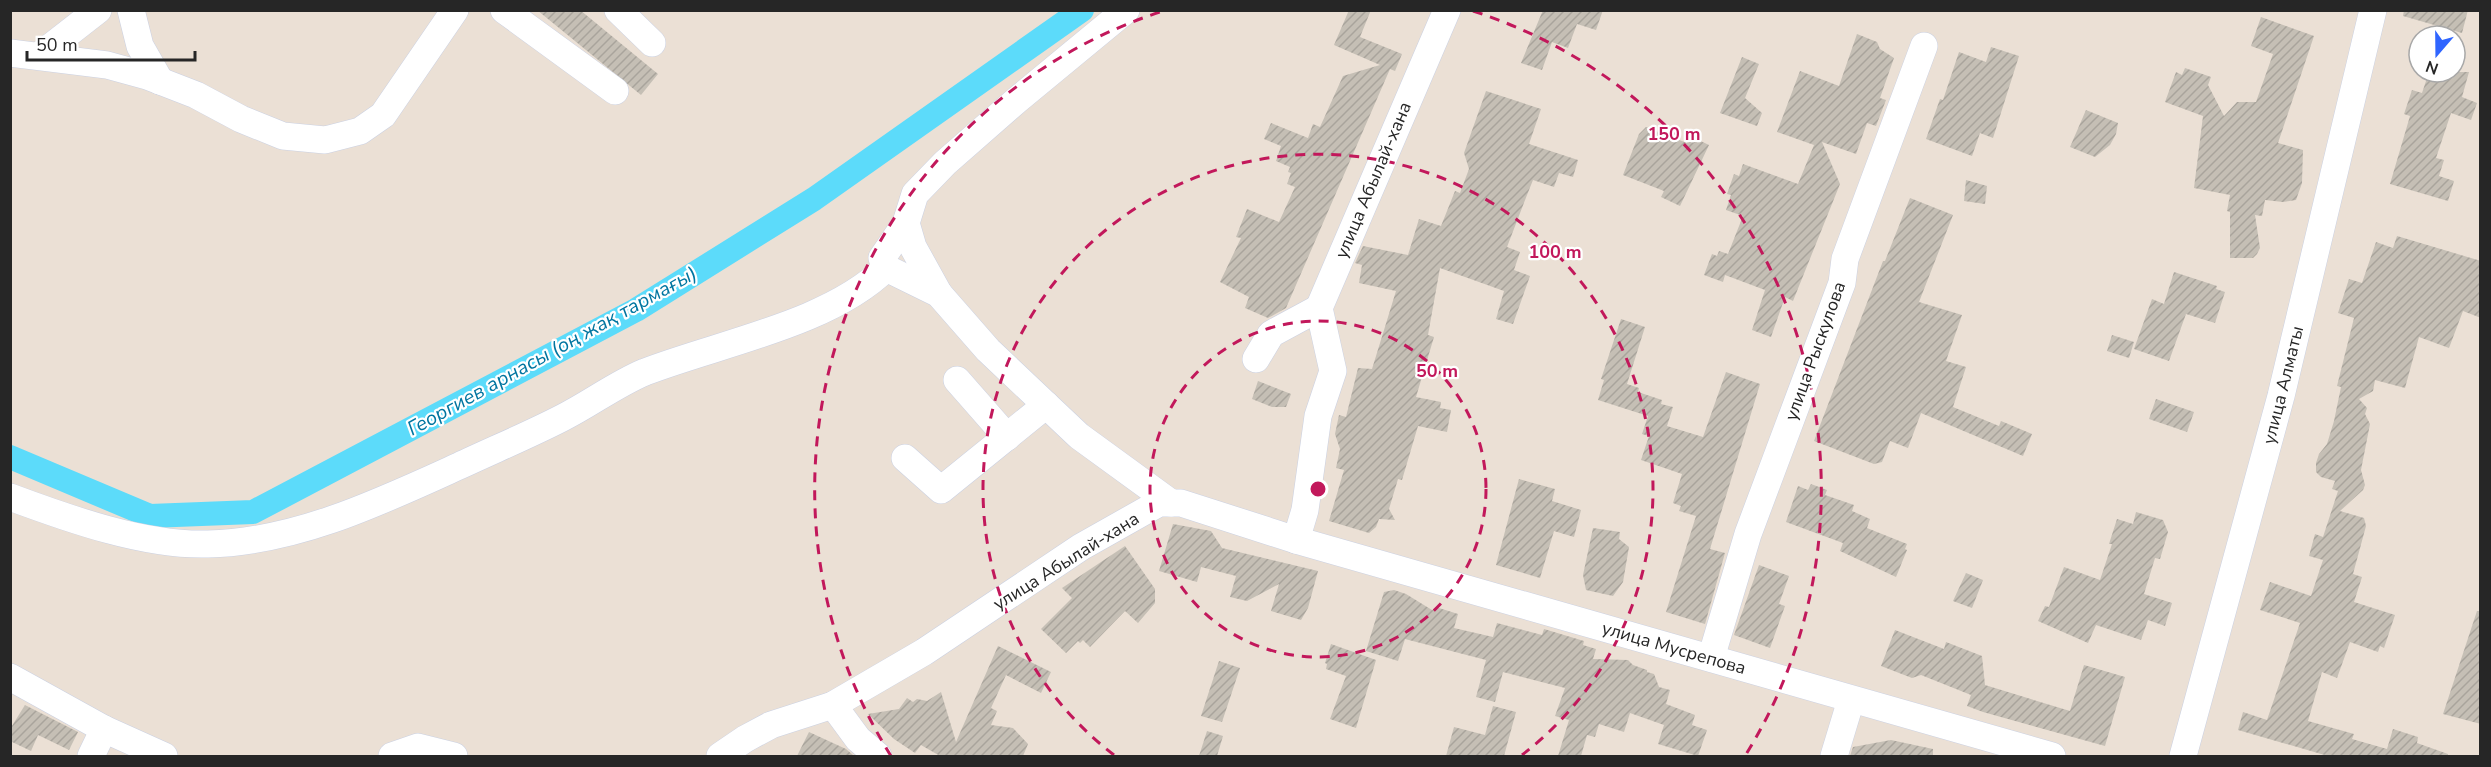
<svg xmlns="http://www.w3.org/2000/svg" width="2491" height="767" viewBox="0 0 2491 767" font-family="'Nunito Sans',sans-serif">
<defs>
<pattern id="building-hatch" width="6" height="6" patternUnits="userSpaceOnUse" patternTransform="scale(1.5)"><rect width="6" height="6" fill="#c5bfb5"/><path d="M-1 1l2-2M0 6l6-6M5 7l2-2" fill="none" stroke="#a9a49c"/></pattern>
</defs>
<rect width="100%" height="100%" fill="#ebe0d5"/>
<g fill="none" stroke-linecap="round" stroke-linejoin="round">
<polyline stroke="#5cdbfa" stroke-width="24" points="10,457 150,516 253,512 636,310 814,199 1082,10"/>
</g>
<g fill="url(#building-hatch)">
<polygon points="537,10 580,10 658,74 641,95"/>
<polygon points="1349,10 1371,10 1360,37 1402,54 1395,71 1390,69 1286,308 1268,318 1245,308 1249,297 1220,282 1241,238 1236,237 1247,209 1279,222 1295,187 1287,184 1291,173 1288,172 1290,167 1276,161 1281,146 1264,139 1271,123 1308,138 1313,124 1320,127 1343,76 1380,65 1334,45"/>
<polygon points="1543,10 1603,10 1596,30 1577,24 1568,48 1552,42 1542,70 1521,63"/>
<polygon points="2404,10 2468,10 2462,33 2403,16"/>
<polygon points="2261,17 2314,36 2278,143 2303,150 2302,183 2296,200 2283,202 2265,200 2262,216 2255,215 2260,248 2257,254 2253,258 2230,258 2230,212 2227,211 2230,195 2194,188 2203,116 2165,102 2176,72 2182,75 2185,68 2211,77 2208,85 2224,116 2237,102 2256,102 2273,54 2251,46"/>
<polygon points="1857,34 1877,42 1880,49 1894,58 1880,98 1886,100 1876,126 1867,123 1856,154 1822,142 1840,184 1793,301 1785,297 1771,337 1752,330 1765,290 1725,275 1723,282 1704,275 1712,254 1717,256 1719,251 1728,254 1743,216 1726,210 1731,195 1727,194 1734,174 1739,176 1743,164 1798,184 1814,145 1777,132 1800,71 1839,86"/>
<polygon points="1991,47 2019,56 1993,138 1980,133 1972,156 1926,139 1940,99 1943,100 1959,52 1986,62"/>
<polygon points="1742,57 1759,64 1745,98 1762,113 1757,126 1720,113"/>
<polygon points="2429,72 2469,72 2462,97 2477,103 2471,120 2451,113 2436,158 2444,160 2439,176 2454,181 2448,201 2390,184 2410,116 2404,114 2412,90 2422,93"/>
<polygon points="1486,91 1541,109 1529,144 1578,160 1573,177 1559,173 1554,187 1533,180 1527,195 1507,247 1520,252 1514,270 1530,276 1513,324 1496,319 1504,291 1440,268 1428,335 1434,337 1416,397 1441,402 1440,408 1451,410 1447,432 1418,426 1402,480 1398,479 1389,509 1395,520 1379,519 1376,527 1369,533 1329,521 1344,470 1336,468 1340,449 1335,434 1339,415 1346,417 1358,368 1372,369 1396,291 1359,283 1362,265 1355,263 1363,246 1408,255 1419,219 1441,226 1455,191 1460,193 1469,169 1464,153"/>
<polygon points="2086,110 2118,123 2116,134 2110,145 2095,157 2070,147"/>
<polygon points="1646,127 1687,143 1690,136 1709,145 1680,206 1661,197 1664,191 1623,175 1639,134"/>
<polygon points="1966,180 1987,186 1985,204 1964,201"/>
<polygon points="1910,198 1953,215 1919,302 1962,315 1946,361 1966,367 1953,407 1999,426 2001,421 2032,434 2023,456 1921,413 1908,448 1890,441 1882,462 1874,464 1814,441 1883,261 1885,261"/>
<polygon points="2397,236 2481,261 2481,318 2463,311 2449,348 2419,337 2405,388 2375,380 2373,391 2359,399 2367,408 2365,414 2370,424 2361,470 2365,485 2363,490 2340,511 2364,518 2366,526 2353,574 2362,577 2354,602 2395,615 2384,648 2380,646 2378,652 2350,642 2337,678 2322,672 2308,721 2354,734 2352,739 2387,749 2393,729 2418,737 2417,743 2448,754 2448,756 2328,756 2238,730 2243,712 2267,720 2300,623 2260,610 2270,582 2311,596 2323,560 2309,556 2315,534 2323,537 2338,491 2332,489 2335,481 2321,477 2316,472 2316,463 2319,454 2327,444 2334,421 2341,387 2337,386 2354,318 2338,313 2349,279 2362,283 2376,242 2393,248"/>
<polygon points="2174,272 2217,286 2216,289 2225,292 2215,323 2186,314 2169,361 2134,349 2152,299 2164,304"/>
<polygon points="1621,319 1645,327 1627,384 1639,388 1638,392 1662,400 1661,404 1673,407 1667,426 1703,437 1726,372 1760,384 1710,549 1725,553 1705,624 1666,612 1696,516 1679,511 1681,506 1673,503 1682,474 1641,460 1649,436 1642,434 1648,416 1598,400 1604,380 1601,379"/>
<polygon points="2112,335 2134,342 2129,358 2107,351"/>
<polygon points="1258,381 1291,394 1286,407 1272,407 1252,399"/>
<polygon points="2156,399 2194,412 2187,432 2149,419"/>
<polygon points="1519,479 1555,489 1552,501 1581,510 1574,537 1554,531 1540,578 1496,565"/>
<polygon points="1811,484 1827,490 1825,495 1854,505 1852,511 1870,519 1867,528 1907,544 1905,549 1907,550 1896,577 1840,551 1843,543 1786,522 1798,486 1808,490"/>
<polygon points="2136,512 2163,520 2168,532 2160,559 2155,558 2144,594 2172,603 2165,626 2148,620 2141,640 2096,625 2088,643 2038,621 2045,606 2049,607 2064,567 2100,580 2112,544 2109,544 2117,519 2133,524"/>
<polygon points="1173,524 1211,531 1222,548 1318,571 1308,608 1301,620 1271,611 1279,584 1247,601 1230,597 1236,576 1201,567 1197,582 1159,571"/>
<polygon points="1593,528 1620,532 1619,539 1629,547 1623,582 1613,596 1586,590 1583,575"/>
<polygon points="1125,546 1155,589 1155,603 1138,623 1125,611 1090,647 1083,640 1080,643 1078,641 1066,653 1041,629 1072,598 1062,588"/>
<polygon points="1759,565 1789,576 1779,604 1785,606 1770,648 1734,635"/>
<polygon points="1966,573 1983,580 1972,608 1953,601"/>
<polygon points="1394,590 1406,594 1432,610 1439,608 1458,614 1454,628 1493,637 1497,623 1542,635 1544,629 1584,641 1583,645 1596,649 1593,659 1628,660 1633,665 1647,670 1647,672 1654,674 1659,687 1670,690 1666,704 1695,715 1692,725 1707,730 1698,756 1658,744 1664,725 1630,713 1624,732 1599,724 1595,737 1587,735 1581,756 1558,756 1569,720 1555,716 1565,688 1503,672 1495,702 1476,697 1486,660 1405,639 1398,661 1366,651 1384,592"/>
<polygon points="2477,611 2481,611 2481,724 2443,714"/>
<polygon points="1895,630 1944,649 1946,642 1982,656 1985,685 2070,711 2084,665 2125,677 2105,746 1983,712 1967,706 1971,695 1921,675 1912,678 1881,666"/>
<polygon points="1331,644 1376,660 1356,728 1330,719 1346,676 1326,669 1327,664 1325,663"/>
<polygon points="998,646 1051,672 1041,693 1006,675 991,708 997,711 991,725 1013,728 1028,744 1023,756 940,756 921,745 915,753 894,739 868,714 899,709 907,698 913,702 917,699 927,701 941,692 956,742"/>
<polygon points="1219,661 1240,668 1222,722 1201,716"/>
<polygon points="25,705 78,732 69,750 38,735 31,751 10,741 10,729"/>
<polygon points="1493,706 1516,712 1504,756 1446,756 1454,727 1485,735"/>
<polygon points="1207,731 1223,736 1217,756 1199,756"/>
<polygon points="809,732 846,749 854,756 797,756"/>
<polygon points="1891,740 1933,749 1933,756 1850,756 1853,747"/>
</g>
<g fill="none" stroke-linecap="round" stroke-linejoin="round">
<defs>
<g id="minor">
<polyline points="131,10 140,46 160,81"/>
<polyline points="504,10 615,91"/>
<polyline points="618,10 652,43"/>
<polyline points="10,53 107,65 147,76 196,95 241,119 283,136 325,140 360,131 383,115 455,10"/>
<polyline points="39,56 98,10"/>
<polyline points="906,223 882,258 886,268 939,294 988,350 1079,436 1171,503"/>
<polyline points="939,294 913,247 906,223 915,194 945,163 1017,100 1126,10"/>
<polyline points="1256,359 1271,334 1319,308"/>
<polyline points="957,380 1007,437"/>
<polyline points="905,458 941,490 1046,405"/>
<path d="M 10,497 C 69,519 145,546 208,544 C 296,542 380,502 459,466 C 493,450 529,435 562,418 C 590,404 616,384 645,372 C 720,343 829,324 886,268"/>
<polyline points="1296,540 1305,510 1318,416 1333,371 1319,308 1447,10"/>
<polyline points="1711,658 1748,534 1842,283 1845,259 1924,46"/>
<polyline points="10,677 104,729 164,756"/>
<polyline points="833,705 858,739 878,756"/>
<polyline points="91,756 104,729"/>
<polyline points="392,756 418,747 454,756"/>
<polyline points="720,756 745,739 771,725 833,705 924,652 1081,547 1159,503 1181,503 1296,540 2052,756"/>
<polyline points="1834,756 1851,700"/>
<polyline points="2183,756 2281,396 2373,10"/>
</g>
</defs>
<use href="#minor" stroke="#cbd1e2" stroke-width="28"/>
<use href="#minor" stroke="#fff" stroke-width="27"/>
</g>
<g fill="none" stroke="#c2185b" stroke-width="3" stroke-dasharray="10 8">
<circle cx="1318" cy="489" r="168"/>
<path d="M1114 755A335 335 0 1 1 1522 755"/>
<path d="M891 756A503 503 0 0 1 1163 11M1473 11A503 503 0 0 1 1745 756"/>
</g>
<g text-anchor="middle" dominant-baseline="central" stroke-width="4.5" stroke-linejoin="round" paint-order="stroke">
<g font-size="18" fill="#262626" stroke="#fff">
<text transform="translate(1373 180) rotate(-67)">улица Абылай-хана</text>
<text transform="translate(1815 351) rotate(-70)">улица Рыскулова</text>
<text transform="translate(2283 385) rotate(-76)">улица Алматы</text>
<text transform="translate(1066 561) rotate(-32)">улица Абылай-хана</text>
<text transform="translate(1674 648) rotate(16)">улица Мусрепова</text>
</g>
<g font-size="20" font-style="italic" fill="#0075a0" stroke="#fff">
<text transform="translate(552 351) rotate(-29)">Георгиев арнасы (оң жақ тармағы)</text>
</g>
</g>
<circle cx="1318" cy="489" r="9" fill="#c2185b" stroke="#fff" stroke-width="3"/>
<g font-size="18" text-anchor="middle" font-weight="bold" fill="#c2185b" stroke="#fff" stroke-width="4.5" stroke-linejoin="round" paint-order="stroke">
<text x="1674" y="140">150 m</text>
<text x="1555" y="258">100 m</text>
<text x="1437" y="377">50 m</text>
</g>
<rect width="2491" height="767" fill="none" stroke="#262626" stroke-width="24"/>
<g transform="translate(2437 54) rotate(200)"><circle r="28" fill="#ffffff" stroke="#a8a8a8" stroke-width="1.5"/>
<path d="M0-4.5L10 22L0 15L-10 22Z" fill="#2f65ff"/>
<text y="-9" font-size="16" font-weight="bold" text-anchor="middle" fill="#262626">N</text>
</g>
<path d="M27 51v9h168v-9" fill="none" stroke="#262626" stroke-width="3"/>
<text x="36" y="51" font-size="18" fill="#262626" stroke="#ffffff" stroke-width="4.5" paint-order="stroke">50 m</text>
</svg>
